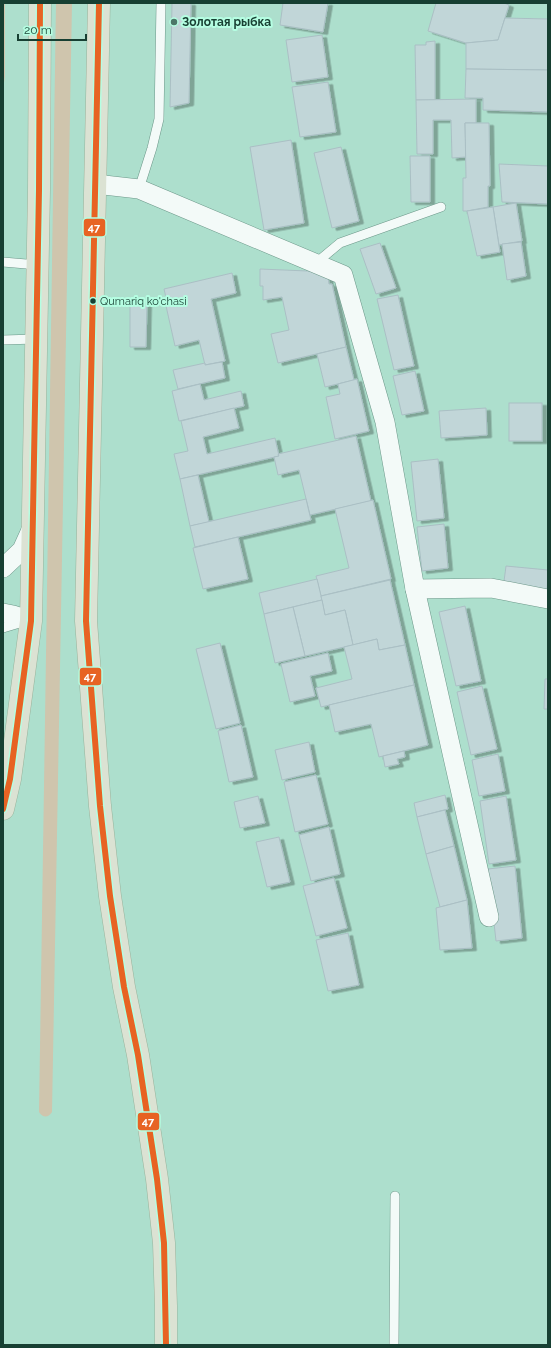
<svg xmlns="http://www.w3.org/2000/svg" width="551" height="1348" viewBox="0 0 551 1348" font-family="Raleway,sans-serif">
<defs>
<filter id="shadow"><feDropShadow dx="4.5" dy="2.5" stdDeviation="0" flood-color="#0004"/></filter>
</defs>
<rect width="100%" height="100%" fill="#addfcd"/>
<g fill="#cfc5ad">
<polygon points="3,3 5,3 5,76 3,89"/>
<path d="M 56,3 L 72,3 L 52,1112 C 48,1118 43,1118 39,1112 Z"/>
</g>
<g fill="#c1d6d8" stroke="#aabfc4" filter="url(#shadow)">
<polygon points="172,3 191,3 189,103 170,107"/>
<polygon points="283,3 328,3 323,32 280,25"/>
<polygon points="436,3 504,3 509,5 498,40 466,43 428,31"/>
<polygon points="505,18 548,19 548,70 466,69 466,43 498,40"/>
<polygon points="322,35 328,77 292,82 286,40"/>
<polygon points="435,41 435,100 416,100 415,45 426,45 426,42"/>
<polygon points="466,69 548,70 548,112 483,110 483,98 465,98"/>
<polygon points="328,82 336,132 300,137 292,87"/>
<polygon points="476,99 476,123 465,123 466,157 452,158 451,120 433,120 433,154 417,154 416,100"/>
<polygon points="465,123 489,123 490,186 488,186 488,207 467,211 463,211 463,178 466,178"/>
<polygon points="291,140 304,223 264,230 250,147"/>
<polygon points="341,147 359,221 332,228 314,153"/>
<polygon points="410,156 430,156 430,202 411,202"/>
<polygon points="499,164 548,166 548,204 502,202"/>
<polygon points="516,203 522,241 499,245 493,207"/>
<polygon points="493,207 500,252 477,256 467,211"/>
<polygon points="521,242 526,276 507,280 502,244"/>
<polygon points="380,243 396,288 376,294 360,249"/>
<polygon points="260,269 308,271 328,275 329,284 332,284 346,347 278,363 271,334 289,330 282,297 263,300 263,286 260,286"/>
<polygon points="232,273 236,293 211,299 225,361 205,365 199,340 175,346 166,306 168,306 164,289"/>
<polygon points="398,295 414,366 394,370 377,299"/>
<polygon points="130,304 147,304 146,347 130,347"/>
<polygon points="346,347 354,380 325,387 317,354"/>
<polygon points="222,362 225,378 178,389 173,370 205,363 205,365"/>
<polygon points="415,371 424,411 402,415 393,376"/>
<polygon points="357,379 369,431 335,439 326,397 340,394 338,384"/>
<polygon points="200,384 204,400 241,391 244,406 179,421 172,391"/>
<rect x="509" y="403" width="33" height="38"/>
<polygon points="234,408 239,428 203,437 207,454 275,438 279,456 180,479 174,454 188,451 181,421"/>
<polygon points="486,408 487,435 441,438 439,411"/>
<polygon points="356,436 371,501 310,515 299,470 278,475 274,457 279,456 278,454"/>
<polygon points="438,459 444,518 417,521 411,462"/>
<polygon points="198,475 209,522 190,526 180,479"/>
<polygon points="306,499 311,520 195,547 190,526"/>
<polygon points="373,500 391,579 321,596 316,576 349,568 335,509"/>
<polygon points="444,524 448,568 422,571 417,527"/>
<polygon points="238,537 248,579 203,589 193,548"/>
<polygon points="506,566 548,570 547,594 503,589"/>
<polygon points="317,579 322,600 264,614 259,593"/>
<polygon points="390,580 405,645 379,650 377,639 353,645 345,610 325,615 321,596"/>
<polygon points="322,600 325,615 345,610 353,645 305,656 293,607"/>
<polygon points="465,606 481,681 456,686 439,612"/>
<polygon points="293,607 305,656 275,663 264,614"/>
<polygon points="377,639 379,650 405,645 414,685 321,707 316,688 352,679 344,647"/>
<polygon points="220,643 240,723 216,729 196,649"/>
<polygon points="328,653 332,671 310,676 315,696 290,702 281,664"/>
<polygon points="545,679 548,679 548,709 544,709"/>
<polygon points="414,685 428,745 379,757 371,724 335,732 329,705"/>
<polygon points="482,686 497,749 471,755 457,692"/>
<polygon points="241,725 253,777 229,782 218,731"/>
<polygon points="309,742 315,772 282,780 275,750"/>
<polygon points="404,751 405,757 397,759 399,764 385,767 383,756"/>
<polygon points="498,754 505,791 479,796 472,760"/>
<polygon points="316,775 328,824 295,832 284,782"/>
<polygon points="445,795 448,809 417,817 414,803"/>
<polygon points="258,796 265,823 240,828 234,802"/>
<polygon points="506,796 516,860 489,864 480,801"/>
<polygon points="445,810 454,846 426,854 417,817"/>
<polygon points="329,827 340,874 311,881 299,835"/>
<polygon points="279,837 290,882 267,887 256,842"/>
<polygon points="454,846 467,900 440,907 426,854"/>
<polygon points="515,866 522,938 496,941 488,869"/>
<polygon points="334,878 347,928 316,936 303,886"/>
<polygon points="467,900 472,948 440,950 436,908"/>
<polygon points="348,933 359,985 328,991 316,940"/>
</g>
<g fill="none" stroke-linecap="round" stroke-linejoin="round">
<defs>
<g id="lane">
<polyline points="139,189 152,148 159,119 161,3"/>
<polyline points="3,262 38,265"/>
<polyline points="316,263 340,243 441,207"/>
<polyline points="3,340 36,339"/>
<polyline points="3,628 23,622"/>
<polyline points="394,1345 395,1196"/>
</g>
<g id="street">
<polyline points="95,184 139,189 343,275 385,422 415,589 489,917"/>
<polyline points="3,568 22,550 32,528"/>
<polyline points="415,589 491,588 548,599"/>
<polyline points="3,613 13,615 31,621"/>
</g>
<g id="highway">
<polyline points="99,3 86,621 100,806 110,896 124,987 138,1055 157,1179 164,1243 166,1306 166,1345"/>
<polyline points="3,809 10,779 31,621 39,190 40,3"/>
</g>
</defs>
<use href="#lane" stroke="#6c9789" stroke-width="10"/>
<use href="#street" stroke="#6c9789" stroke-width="20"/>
<use href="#highway" stroke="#99b29b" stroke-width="23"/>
<use href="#lane" stroke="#f3faf8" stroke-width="9"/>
<use href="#street" stroke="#f3faf8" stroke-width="19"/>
<use href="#highway" stroke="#dbe2d3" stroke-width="22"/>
<defs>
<g id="bus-1">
<polyline points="99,3 86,621 100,806 110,896 124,987 138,1055 157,1179 164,1243 166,1345"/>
<polyline points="3,809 10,779 31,621 39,190 40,3"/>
</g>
</defs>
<use href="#bus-1" stroke="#b5fee2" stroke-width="9"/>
<use href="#bus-1" stroke="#e76323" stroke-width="6"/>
</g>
<circle fill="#4c7768" stroke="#b5fee2" stroke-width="1.5" cx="174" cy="22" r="4"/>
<circle fill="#173f32" stroke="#b5fee2" stroke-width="1.5" cx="93" cy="301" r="3.5"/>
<g text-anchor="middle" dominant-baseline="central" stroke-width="4" stroke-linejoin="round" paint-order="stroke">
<g font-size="11" fill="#173f32" stroke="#b5fee2" text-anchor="start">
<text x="100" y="301">Qumariq ko'chasi</text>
</g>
<g font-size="12" font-weight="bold" fill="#173f32" stroke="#b5fee2" text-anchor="start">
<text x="182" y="22">Золотая рыбка</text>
</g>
</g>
<g stroke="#b5fee2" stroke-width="1.5">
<rect x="83" y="218" width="23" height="19" rx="4" fill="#e76323"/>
<rect x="79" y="667" width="23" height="19" rx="4" fill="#e76323"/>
<rect x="137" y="1112" width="23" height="19" rx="4" fill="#e76323"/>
</g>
<g font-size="11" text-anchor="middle" font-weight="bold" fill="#fff">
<text x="94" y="231">47</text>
<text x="90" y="680">47</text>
<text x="148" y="1125">47</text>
</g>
<rect width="551" height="1348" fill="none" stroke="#173f32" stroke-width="8"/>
<path d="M18 34v6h68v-6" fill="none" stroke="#173f32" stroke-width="2"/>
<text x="24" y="34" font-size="12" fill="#173f32" stroke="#b5fee2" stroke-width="3" paint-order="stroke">20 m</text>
</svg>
